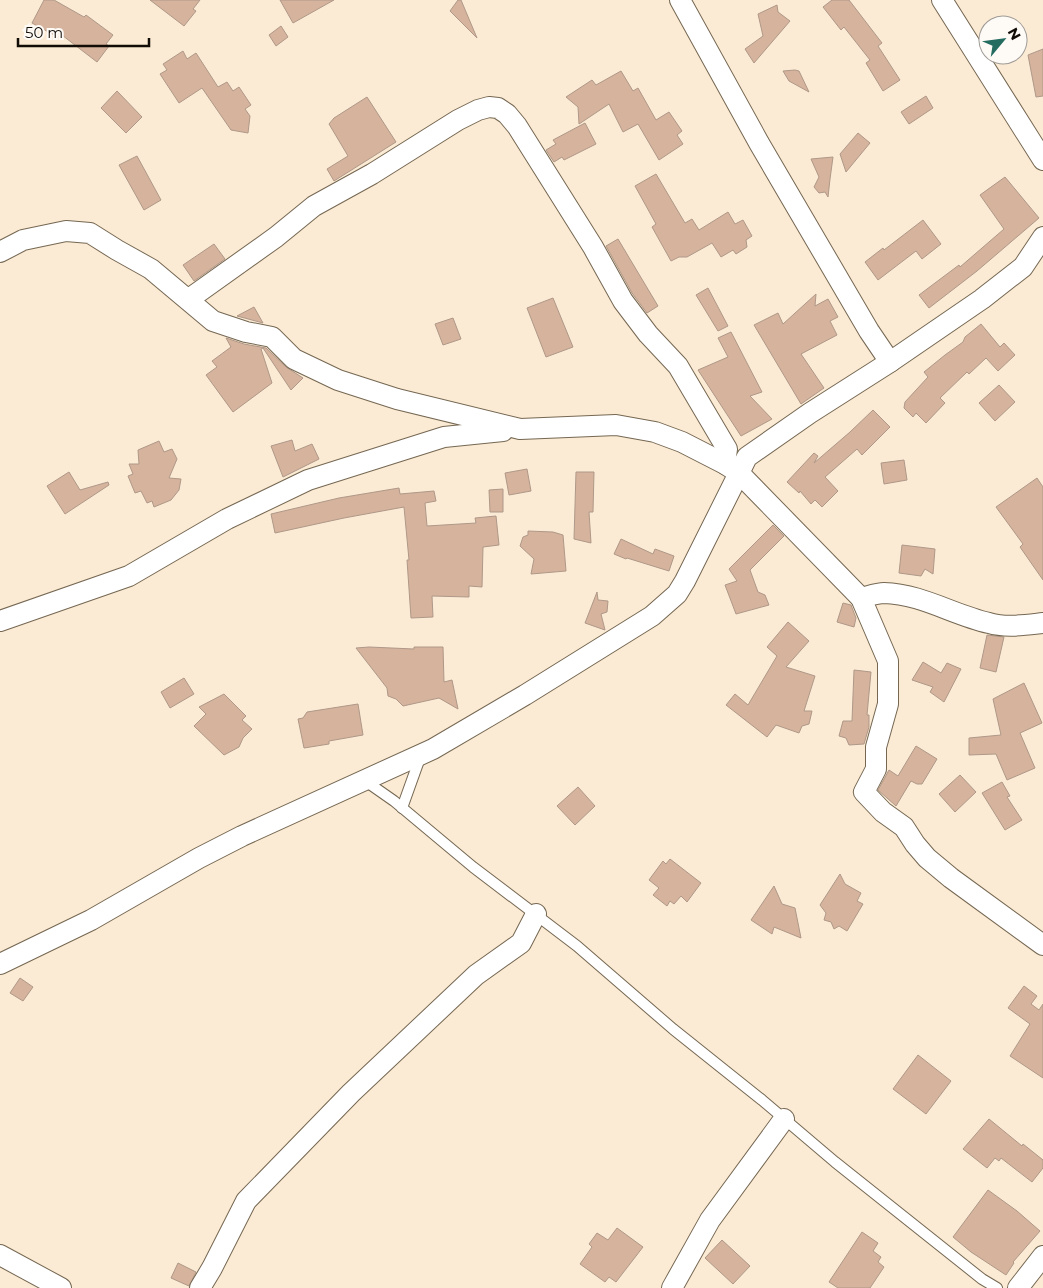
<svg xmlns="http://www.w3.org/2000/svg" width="1043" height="1288" viewBox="0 0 1043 1288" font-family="Montserrat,sans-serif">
<rect width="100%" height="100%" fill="#fbebd4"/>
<g fill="#d6b39c" stroke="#af9889">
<polygon points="44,0 54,0 84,17 86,15 113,35 106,44 109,46 97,62 58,32 56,36 32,23"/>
<polygon points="150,0 200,0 193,9 196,11 184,26"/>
<polygon points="280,0 334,0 293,23"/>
<polygon points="458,0 461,0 477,38 450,11"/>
<polygon points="832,0 849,0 882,43 878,46 900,80 883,91 866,63 870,60 844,27 841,30 823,7"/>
<polygon points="777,5 778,12 790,21 754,63 745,49 763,36 758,14"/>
<polygon points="281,26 288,37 276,46 269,35"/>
<polygon points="1043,49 1043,96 1036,97 1028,55"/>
<polygon points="183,51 187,59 196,53 218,87 227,82 233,91 239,87 251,105 245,109 250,116 248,133 231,130 202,88 179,103 160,74 167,70 163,64"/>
<polygon points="795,70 799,71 809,92 789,81 783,71"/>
<polygon points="621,71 633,91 638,88 656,120 669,112 682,131 677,135 683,144 659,160 638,124 623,132 609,104 579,124 578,107 566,97 592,80 596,85"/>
<polygon points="117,91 142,117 126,133 101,108"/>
<polygon points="926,96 933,108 909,124 901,112"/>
<polygon points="367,97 396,142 334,181 327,169 348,156 329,124 334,118"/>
<polygon points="585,123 596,144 564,160 562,157 554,162 546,150 556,144 553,140"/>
<polygon points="858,133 870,143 846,172 840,154"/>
<polygon points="137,156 161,200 144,210 119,165"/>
<polygon points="833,157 830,179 828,197 825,192 819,193 814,187 819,177 811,159"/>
<polygon points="656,174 685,223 692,219 699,230 728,212 735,224 743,220 752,236 746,240 747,247 736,254 733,250 721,257 712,243 687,257 679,257 671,261 652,227 656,224 635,186"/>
<polygon points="1005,177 1039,218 977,271 929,308 919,295 959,265 960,267 1004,229 980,195"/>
<polygon points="923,220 941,244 922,259 916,251 878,280 865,262 883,248 884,250"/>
<polygon points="618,239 658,306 647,313 632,293 606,246"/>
<polygon points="214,244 225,259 194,281 183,265"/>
<polygon points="708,288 728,326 718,331 696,295"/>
<polygon points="816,294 815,306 828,299 838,317 830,321 837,335 801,354 824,388 801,404 754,325 778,313 783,324"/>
<polygon points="553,298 573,347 546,357 527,308"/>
<polygon points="254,307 263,323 237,316"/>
<polygon points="453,318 461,339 443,345 435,324"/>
<polygon points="981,324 1000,347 1004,343 1015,355 998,371 986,358 969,374 967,372 940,398 945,403 926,423 916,413 913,417 904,408 905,402 928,377 924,372 945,355 963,342 965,337"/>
<polygon points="731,332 762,392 750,396 772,419 741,436 698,370 728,357 718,338"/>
<polygon points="226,338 244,344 266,348 286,367 303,378 291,390 263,348 261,349 272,383 233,412 206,375 217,367 212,361 231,347"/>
<polygon points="999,385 1015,402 995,421 979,403"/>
<polygon points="873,410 890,427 862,455 857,449 825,477 838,491 822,507 815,500 811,504 800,491 799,493 787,482 814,453 818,456 814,463 850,432"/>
<polygon points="292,440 295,451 312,444 319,459 283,477 271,446"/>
<polygon points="159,441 164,452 172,449 177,459 169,478 181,479 179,490 171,500 154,507 152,501 147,503 141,491 135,493 128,476 133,474 129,464 139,464 138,450"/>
<polygon points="904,460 907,480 884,484 881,463"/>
<polygon points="527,469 531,491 509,495 505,473"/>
<polygon points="69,472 80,490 108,482 109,485 65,514 47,486"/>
<polygon points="576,472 594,472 593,512 589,512 591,543 574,539"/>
<polygon points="1037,478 1043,487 1043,580 1020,547 1023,544 996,507"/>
<polygon points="399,488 400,494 434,491 436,501 425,503 427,526 476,523 475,518 496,516 499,545 483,547 482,587 469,586 469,597 432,596 433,617 411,618 407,560 409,560 404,507 344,518 275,533 271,514 339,498"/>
<polygon points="503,489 503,512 490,512 489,490"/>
<polygon points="773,525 784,536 750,570 758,592 765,595 769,605 736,614 725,585 737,581 729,569"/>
<polygon points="528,531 553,532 563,535 566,571 531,574 534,559 520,546 523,537 528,535"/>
<polygon points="621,539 653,554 655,549 674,556 669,571 627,558 626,559 614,554"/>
<polygon points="902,545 935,549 933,574 925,569 921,576 899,573"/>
<polygon points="597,592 598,600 608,601 607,612 601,614 605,630 585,623"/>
<polygon points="843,603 851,605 856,618 854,627 837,622"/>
<polygon points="788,622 809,641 786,667 815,676 804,711 812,711 809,724 802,726 799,733 776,725 767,737 726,705 735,694 748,705 777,656 767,647"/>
<polygon points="987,635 1004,637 996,672 980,668"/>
<polygon points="369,647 414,649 414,647 443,647 444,682 452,680 458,709 439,698 403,706 396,699 388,696 387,688 356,648"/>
<polygon points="923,662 941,673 947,663 961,669 944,702 930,692 933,687 912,680"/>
<polygon points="854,670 871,672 867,715 869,715 869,727 864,744 849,745 846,738 839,736 843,721 852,721"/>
<polygon points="184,678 194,694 170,708 161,692"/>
<polygon points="1024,683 1042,723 1020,733 1035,768 1007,780 996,754 969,755 969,738 1001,735 993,699"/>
<polygon points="224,694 246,716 242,720 252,729 243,738 239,747 224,755 194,726 206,714 199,707"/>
<polygon points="358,704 363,735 329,741 329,744 304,748 298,719 303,718 307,712"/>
<polygon points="916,746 937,759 922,784 917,784 911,781 896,806 878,790 889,770 898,776"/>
<polygon points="960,775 976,792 955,812 939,794"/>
<polygon points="1002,782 1010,796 1007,797 1022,820 1005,830 982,793"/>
<polygon points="578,787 595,806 575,825 557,806"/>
<polygon points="670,859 701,883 687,902 681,896 674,904 670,901 667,906 653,895 659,888 649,880 663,861 666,864"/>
<polygon points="840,874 845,884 861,893 857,901 863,904 847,931 839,926 834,929 831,922 824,920 826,913 820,905"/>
<polygon points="774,886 782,904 795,908 801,938 774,927 772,934 751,920"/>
<polygon points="20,978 33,987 23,1001 10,993"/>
<polygon points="1024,986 1037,996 1031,1004 1039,1010 1043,1004 1043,1078 1010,1056 1030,1024 1008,1008"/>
<polygon points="918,1055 951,1081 926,1114 893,1089"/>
<polygon points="989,1119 1022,1146 1023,1144 1043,1160 1043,1168 1032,1182 1001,1158 999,1161 995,1158 987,1168 963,1149"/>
<polygon points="988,1190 1017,1211 1040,1231 1013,1262 1014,1263 1006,1275 971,1252 953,1237"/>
<polygon points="617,1228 643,1247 616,1282 609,1277 605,1282 580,1264 592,1247 589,1244 597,1233 608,1240"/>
<polygon points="862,1232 878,1243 873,1251 881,1257 878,1262 884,1267 870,1288 838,1288 829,1282"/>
<polygon points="722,1240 750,1266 733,1284 705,1258"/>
<polygon points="178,1263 196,1272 189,1286 171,1278"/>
</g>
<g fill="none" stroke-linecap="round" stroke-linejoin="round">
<defs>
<g id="lane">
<polyline points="364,780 394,801 473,867 577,946 673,1029 762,1100 835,1162 982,1279 997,1288"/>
<polyline points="402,808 421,755"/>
</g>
<g id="street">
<polyline points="680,0 759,143 869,331 890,362"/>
<polyline points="942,0 1043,160"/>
<polyline points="0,252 23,240 66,231 90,233 117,250 151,269 213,321 246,332 272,337 294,359 338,380 397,399 520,429 616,425 655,432 682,442 725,464 739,473 861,598 888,661 888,704 876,747 876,769 864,792 883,812 904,827 915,844 927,858 951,878 1043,945"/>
<polyline points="189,299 276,237 314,206 372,174 458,120 478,110 489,107 498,108 507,114 517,126 593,247 623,301 648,334 678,366 727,449 725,464"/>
<path d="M 861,598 C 869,596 877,593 884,593 C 922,594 953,615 989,623 C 1006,628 1025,625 1043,623"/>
<polyline points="0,621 129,576 227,519 308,480 444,437 503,431"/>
<polyline points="0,964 91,920 199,858 242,836 433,749 525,695 652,616 677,594 685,581 747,457 810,413 890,362 982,299 1023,267 1043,237"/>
<polyline points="0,1255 61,1288"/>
<polyline points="200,1288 212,1268 246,1201 351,1093 476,975 521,943 536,914"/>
<polyline points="672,1288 710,1220 784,1119"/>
<polyline points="1018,1288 1043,1256"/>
</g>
</defs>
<use href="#lane" stroke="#756752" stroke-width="12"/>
<use href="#street" stroke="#756752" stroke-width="22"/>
<use href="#lane" stroke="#fff" stroke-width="10"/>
<use href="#street" stroke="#fff" stroke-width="20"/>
</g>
<g transform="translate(1003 40) rotate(61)"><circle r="24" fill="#fefaf6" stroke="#9f9b96"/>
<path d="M0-4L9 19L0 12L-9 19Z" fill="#246b60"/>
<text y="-8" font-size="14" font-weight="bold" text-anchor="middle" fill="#110c05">N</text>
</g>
<path d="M18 38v8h131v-8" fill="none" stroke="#110c05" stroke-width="2.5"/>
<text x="25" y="38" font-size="15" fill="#110c05" stroke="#fefaf6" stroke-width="4" paint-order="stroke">50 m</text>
</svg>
